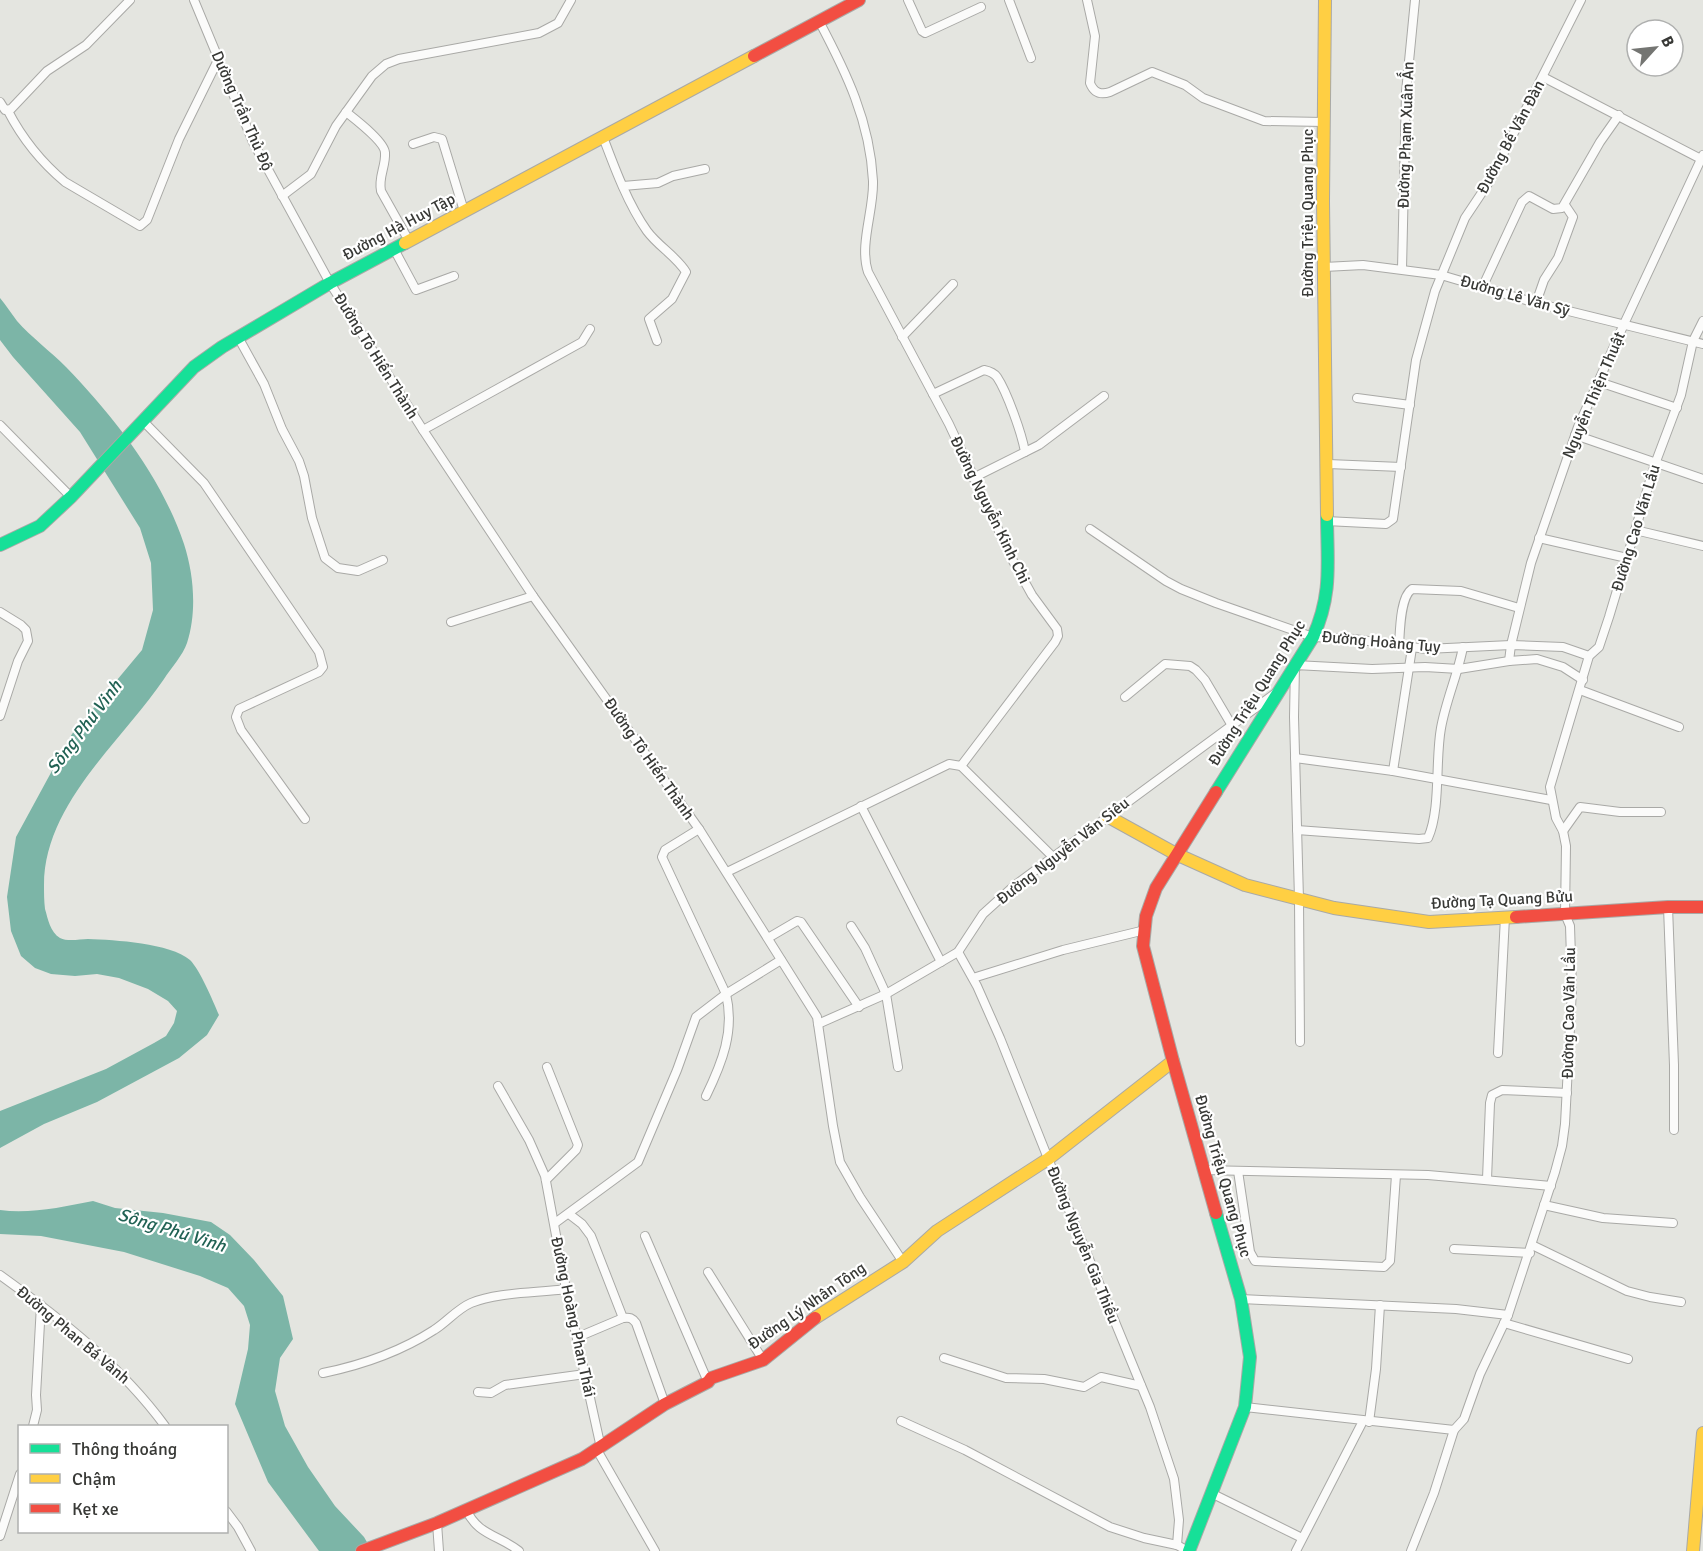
<svg xmlns="http://www.w3.org/2000/svg" width="1703" height="1551" viewBox="0 0 1703 1551" font-family="Signika,sans-serif">
<rect width="100%" height="100%" fill="#e4e5e0"/>
<g fill="#7cb5a7">
<path d="M 0,298 C 6,305 11,313 17,321 C 31,337 50,351 66,367 C 114,417 161,476 184,544 C 194,575 197,612 187,643 C 183,655 171,668 164,679 C 122,741 44,804 44,885 C 44,893 44,901 45,909 C 48,919 50,932 60,938 C 68,942 80,939 88,939 C 115,940 170,943 190,960 C 200,970 213,1001 219,1015 L 207,1035 L 179,1058 L 97,1102 L 44,1124 L 0,1148 L 0,1111 L 106,1069 L 154,1043 L 166,1036 L 174,1023 L 177,1011 L 168,1001 L 148,989 L 119,978 L 97,974 L 75,976 L 51,974 L 35,968 L 21,956 L 11,931 L 7,897 L 16,837 L 72,734 L 142,650 L 153,610 L 151,563 L 140,528 L 80,432 L 13,357 L 0,340 Z"/>
<path d="M 93,1201 L 115,1208 L 163,1213 L 211,1222 L 230,1235 L 254,1260 L 283,1296 L 293,1339 L 280,1358 L 275,1391 L 285,1426 L 308,1467 L 335,1506 L 364,1537 L 372,1551 L 319,1551 L 268,1482 L 235,1404 L 248,1349 L 250,1325 L 244,1306 L 228,1288 L 200,1276 L 124,1252 L 41,1236 L 0,1234 L 0,1210 C 30,1214 63,1207 93,1201 Z"/>
</g>
<g fill="none" stroke-linecap="round" stroke-linejoin="round">
<defs>
<g id="street">
<polyline points="194,0 253,142 330,283 423,430 533,596 699,829 817,1017 833,1126 840,1162 860,1197 903,1262"/>
<polyline points="908,0 922,31 925,33 981,7"/>
<polyline points="1009,0 1031,58"/>
<path d="M 1087,0 L 1095,36 L 1090,83 C 1094,93 1101,95 1110,92 L 1152,72 L 1185,85 L 1203,98 L 1264,121 L 1324,122"/>
<path d="M 819,21 C 846,72 870,121 873,181 C 874,210 859,245 868,272 L 949,424 L 1013,561 L 1032,595 L 1057,629 L 1058,636 L 1055,642 L 961,766"/>
<polyline points="1543,77 1701,159"/>
<polyline points="0,102 5,110 11,109 47,71 86,45 130,0"/>
<path d="M 8,111 C 22,138 41,162 65,182 L 140,226 L 147,220 L 179,139 L 219,58"/>
<path d="M 346,112 C 356,120 385,142 385,153 C 386,166 378,177 381,191 L 409,241"/>
<path d="M 603,137 C 615,169 628,204 647,231 C 658,246 677,257 686,272 L 672,299 L 649,319 L 657,341"/>
<polyline points="413,144 434,137 442,139 464,211"/>
<polyline points="623,186 658,183 673,176 705,169"/>
<polyline points="282,196 311,174 336,126 372,76 386,64 399,59 539,33 558,23 571,0"/>
<polyline points="394,249 416,290 454,276"/>
<polyline points="1324,267 1363,265 1441,275 1536,303 1703,344"/>
<polyline points="1402,269 1406,92 1415,0"/>
<polyline points="1482,288 1522,202 1529,196 1553,209 1562,208 1600,142 1619,115"/>
<polyline points="1536,303 1544,280 1558,258 1573,217 1565,205"/>
<polyline points="238,337 264,384 282,429 299,461 304,476 312,518 325,558 338,568 358,571 383,560"/>
<polyline points="902,337 953,284"/>
<polyline points="1599,382 1677,408"/>
<path d="M 933,394 L 984,370 C 989,371 994,373 997,377 C 1007,392 1022,434 1025,452 L 973,478"/>
<polyline points="1357,398 1410,405"/>
<polyline points="142,420 204,483 319,652 323,667 319,672 239,709 236,717 241,730 305,819"/>
<polyline points="0,425 71,497"/>
<polyline points="423,430 582,342 590,329"/>
<polyline points="1575,435 1703,479"/>
<polyline points="1025,452 1039,445 1104,396"/>
<polyline points="1328,464 1401,467"/>
<polyline points="1326,521 1386,524 1393,519 1416,360 1435,291 1465,218 1489,182 1581,0"/>
<polyline points="1090,529 1166,581 1181,589 1216,603 1313,637 1354,639 1426,649 1511,645 1563,647 1589,656"/>
<polyline points="1635,530 1703,546"/>
<polyline points="1539,538 1627,558"/>
<polyline points="0,612 21,625 26,630 28,641 18,661 0,716"/>
<polyline points="451,622 533,596"/>
<path d="M 1399,646 C 1400,631 1400,597 1412,589 L 1461,591 L 1519,608"/>
<polyline points="1509,661 1511,645 1531,563 1578,427 1624,324 1703,155"/>
<polyline points="1580,690 1679,727"/>
<polyline points="1125,697 1165,664 1190,666 1196,670 1205,680 1231,724"/>
<polyline points="1295,758 1393,771 1551,800"/>
<polyline points="1393,771 1412,648"/>
<polyline points="861,806 941,962"/>
<path d="M 699,829 L 665,850 L 662,857 L 726,994 C 735,1031 722,1063 706,1096"/>
<path d="M 1297,830 L 1419,839 L 1428,838 C 1441,809 1435,760 1441,728 C 1446,700 1458,674 1463,647"/>
<polyline points="1563,831 1580,807 1620,812 1661,812"/>
<polyline points="727,872 949,764 961,766 1053,857"/>
<polyline points="1668,907 1674,1065 1674,1130"/>
<polyline points="851,926 865,948 886,994 898,1067"/>
<polyline points="768,938 797,921 801,922 859,1007"/>
<polyline points="958,952 977,986 1000,1038 1057,1181 1150,1407 1174,1479 1179,1520 1177,1545"/>
<polyline points="973,978 1063,950 1145,930"/>
<polyline points="818,1024 886,994 958,952 983,914 1014,886 1277,692"/>
<polyline points="1300,1042 1299,899 1294,717 1295,665 1372,669 1425,667 1459,669 1509,661 1537,659 1563,667 1583,680"/>
<polyline points="1498,1053 1505,917"/>
<polyline points="498,1086 529,1140 545,1176 566,1289 601,1448"/>
<polyline points="1203,1170 1428,1175 1551,1186"/>
<polyline points="1238,1171 1250,1252 1255,1261 1384,1267 1390,1261 1396,1175"/>
<polyline points="1487,1179 1490,1103 1492,1095 1502,1090 1567,1093"/>
<polyline points="546,1180 576,1150 578,1145 547,1067"/>
<polyline points="1544,1205 1603,1218 1673,1223"/>
<polyline points="569,1214 582,1224 591,1236 623,1318"/>
<polyline points="555,1223 638,1162 677,1070 696,1017 726,994 781,960"/>
<polyline points="645,1236 708,1382"/>
<polyline points="1532,1245 1627,1291 1650,1297 1681,1302"/>
<polyline points="1454,1249 1530,1253"/>
<polyline points="708,1272 763,1360"/>
<path d="M 0,1275 C 61,1319 121,1366 165,1426"/>
<polyline points="1241,1299 1456,1309 1508,1315"/>
<polyline points="1504,1323 1628,1359"/>
<path d="M 578,1337 L 623,1318 C 630,1317 632,1318 636,1323 L 665,1404"/>
<polyline points="944,1358 1006,1378 1044,1379 1084,1387 1101,1377 1141,1386"/>
<path d="M 323,1373 C 362,1365 400,1352 434,1330 C 447,1322 457,1309 471,1303 C 497,1292 538,1293 566,1289"/>
<polyline points="478,1392 491,1393 505,1385 585,1374"/>
<polyline points="1245,1407 1454,1430 1464,1419 1480,1374 1508,1315 1555,1172 1562,1146 1565,1124 1572,989 1570,926 1565,914 1566,846 1563,831 1556,818 1550,787 1589,656 1599,647 1609,617 1655,464 1681,395 1693,341 1703,321"/>
<polyline points="901,1421 965,1450 1110,1527 1144,1538 1177,1545 1188,1551"/>
<polyline points="1369,1422 1376,1369 1380,1305"/>
<polyline points="33,1426 37,1410 36,1395 41,1305"/>
<polyline points="597,1450 655,1551"/>
<polyline points="1213,1494 1302,1538"/>
<path d="M 466,1509 C 477,1535 499,1535 519,1551"/>
<polyline points="226,1511 238,1527 251,1551"/>
<polyline points="437,1523 439,1551"/>
<polyline points="0,1536 20,1474"/>
<polyline points="1296,1551 1363,1421"/>
<polyline points="1411,1551 1434,1493 1454,1430"/>
</g>
<g id="fast">
<polyline points="0,545 40,526 71,497 194,367 222,347 330,283 405,243"/>
<path d="M 1216,792 L 1313,637 C 1333,593 1327,561 1327,515"/>
<polyline points="1189,1551 1245,1407 1250,1357 1241,1299 1216,1213"/>
</g>
<g id="slow">
<polyline points="1325,0 1323,201 1327,515"/>
<polyline points="405,243 754,56"/>
<polyline points="1107,816 1176,854 1245,885 1334,908 1429,922 1516,917"/>
<polyline points="815,1318 903,1262 937,1231 1048,1159 1173,1061"/>
<polyline points="1693,1551 1703,1433"/>
</g>
<g id="jam">
<polyline points="754,56 859,0"/>
<polyline points="1216,792 1156,888 1146,916 1143,946 1173,1061 1216,1213"/>
<polyline points="1516,917 1668,907 1703,907"/>
<polyline points="362,1551 437,1523 582,1459 665,1404 708,1382 711,1378 763,1360 815,1318"/>
</g>
</defs>
<use href="#street" stroke="#a9a9a6" stroke-width="10"/>
<use href="#fast" stroke="#a9a9a6" stroke-width="14"/>
<use href="#slow" stroke="#a9a9a6" stroke-width="14"/>
<use href="#jam" stroke="#a9a9a6" stroke-width="14"/>
<use href="#street" stroke="#fbfbfa" stroke-width="8"/>
<use href="#fast" stroke="#16e098" stroke-width="12"/>
<use href="#slow" stroke="#ffcf43" stroke-width="12"/>
<use href="#jam" stroke="#f24e42" stroke-width="12"/>
</g>
<g text-anchor="middle" dominant-baseline="central" stroke-width="4.5" stroke-linejoin="round" paint-order="stroke">
<g font-size="16" fill="#383936" stroke="#fff">
<text transform="translate(242 111) rotate(66)">Dường Trần Thủ Độ</text>
<text transform="translate(1406 135) rotate(-88)">Đường Phạm Xuân Ấn</text>
<text transform="translate(1511 137) rotate(-62)">Đường Bế Văn Đàn</text>
<text transform="translate(1308 213) rotate(-90)">Đường Triệu Quang Phục</text>
<text transform="translate(399 227) rotate(-28)">Đường Hà Huy Tập</text>
<text transform="translate(1515 296) rotate(16)">Đường Lê Văn Sỹ</text>
<text transform="translate(376 356) rotate(58)">Đường Tô Hiến Thành</text>
<text transform="translate(1594 395) rotate(-67)">Nguyễn Thiện Thuật</text>
<text transform="translate(990 510) rotate(64)">Đường Nguyễn Kinh Chi</text>
<text transform="translate(1636 528) rotate(-73)">Đường Cao Văn Lầu</text>
<text transform="translate(1381 642) rotate(5)">Đường Hoàng Tụy</text>
<text transform="translate(1257 693) rotate(-58)">Đường Triệu Quang Phục</text>
<text transform="translate(649 759) rotate(55)">Đường Tô Hiến Thành</text>
<text transform="translate(1063 851) rotate(-38)">Đường Nguyễn Văn Siêu</text>
<text transform="translate(1502 900) rotate(-3)">Đường Tạ Quang Bửu</text>
<text transform="translate(1569 1013) rotate(-89)">Đường Cao Văn Lầu</text>
<text transform="translate(1223 1176) rotate(74)">Đường Triệu Quang Phục</text>
<text transform="translate(1083 1245) rotate(68)">Đường Nguyễn Gia Thiều</text>
<text transform="translate(807 1306) rotate(-35)">Đường Lý Nhân Tông</text>
<text transform="translate(573 1317) rotate(78)">Đường Hoàng Phan Thái</text>
<text transform="translate(73 1335) rotate(40)">Đường Phan Bá Vành</text>
</g>
<g font-size="18" font-style="italic" fill="#216254" stroke="#fff">
<text transform="translate(84 727) rotate(-53)">Sông Phú Vinh</text>
<text transform="translate(172 1230) rotate(17)">Sông Phú Vinh</text>
</g>
</g>
<rect x="18" y="1425" width="210" height="108" fill="#ffffff" stroke="#afb0af" stroke-width="1.5"/>
<rect x="30" y="1444" width="30" height="9" fill="#16e098" stroke="#afb0af" stroke-width="1.5"/>
<text x="72" y="1455" font-size="18" fill="#383936">Thông thoáng</text>
<rect x="30" y="1474" width="30" height="9" fill="#ffcf43" stroke="#afb0af" stroke-width="1.5"/>
<text x="72" y="1485" font-size="18" fill="#383936">Chậm</text>
<rect x="30" y="1504" width="30" height="9" fill="#f24e42" stroke="#afb0af" stroke-width="1.5"/>
<text x="72" y="1515" font-size="18" fill="#383936">Kẹt xe</text>
<g transform="translate(1655 48) rotate(63)"><circle r="28" fill="#ffffff" stroke="#afb0af" stroke-width="1.5"/>
<path d="M0-4.5L10 22L0 15L-10 22Z" fill="#747572"/>
<text y="-9" font-size="16" font-weight="bold" text-anchor="middle" fill="#383936">B</text>
</g>
</svg>
